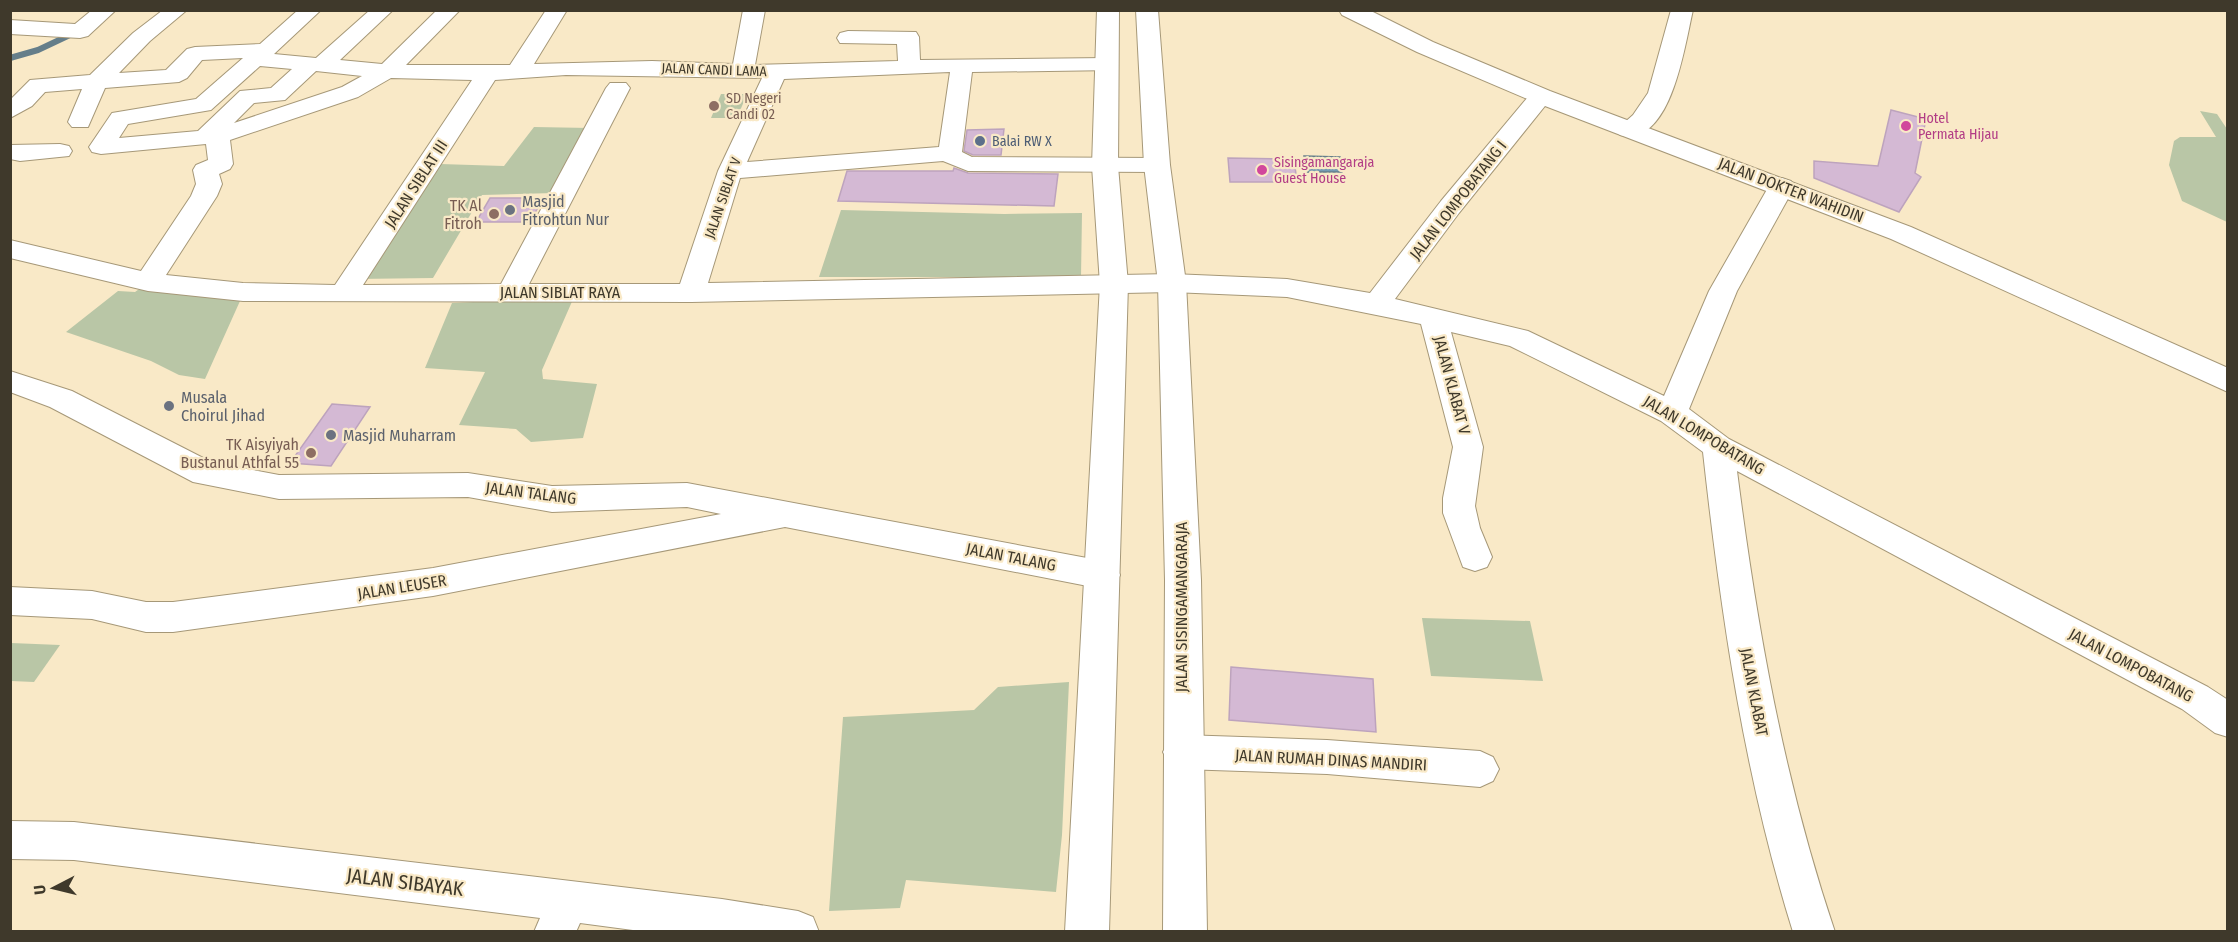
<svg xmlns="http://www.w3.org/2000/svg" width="2238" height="942" viewBox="0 0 2238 942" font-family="'Fira Sans Condensed',sans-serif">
<rect width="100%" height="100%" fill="#f9e9c7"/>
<g fill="#b9c6a6">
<polygon points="721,94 747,94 737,118 711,118"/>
<polygon points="2200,111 2217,114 2227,129 2227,222 2182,201 2169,165 2174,141 2180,137 2216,137"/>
<polygon points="534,127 590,128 554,193 482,195 433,278 356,279 440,164 504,166"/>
<polygon points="841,210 1004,214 1082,213 1081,277 819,277"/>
<polygon points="145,285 240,301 205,379 179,375 151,361 66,332 118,291 135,292"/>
<polygon points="574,297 542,370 543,379 597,384 583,438 531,442 516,429 459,425 485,372 425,368 452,303"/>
<polygon points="1422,618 1530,621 1543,681 1431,676"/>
<polygon points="11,643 60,645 34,682 11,681"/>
<polygon points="1069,682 1062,835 1056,892 906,880 900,908 829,911 843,717 974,710 998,687"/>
</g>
<polygon fill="#759cb3" stroke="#657e8a" stroke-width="1.5" points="1304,156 1340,157 1342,172 1306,172"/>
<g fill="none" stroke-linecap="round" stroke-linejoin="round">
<polyline stroke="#657e8a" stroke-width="6" points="10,58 38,50 74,33"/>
</g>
<g fill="#d4b9d4" stroke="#bda3bd" stroke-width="1.5">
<polygon points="1891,110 1926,119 1915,173 1921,177 1899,212 1814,178 1814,161 1878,166"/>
<polygon points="1004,129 1001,155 973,155 964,151 967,130"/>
<polygon points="1228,158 1294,159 1297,182 1230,182"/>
<polygon points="954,168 968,173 1058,174 1054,206 838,201 847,171 953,171"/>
<polygon points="490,198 543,198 530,222 476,222"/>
<polygon points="332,404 370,407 331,466 290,463"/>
<polygon points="1231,667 1373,679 1376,732 1229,720"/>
</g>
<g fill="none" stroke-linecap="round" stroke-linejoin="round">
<defs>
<g id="street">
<polygon points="92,10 116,10 88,36 80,38 10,34 10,20 75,24"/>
<path d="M 163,10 L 187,10 L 150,41 L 119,73 L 166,70 L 187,49 L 195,47 L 260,44 L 298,10 L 321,10 L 274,54 L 316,58 L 370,10 L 393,10 L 340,60 L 382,64 L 437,10 L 460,10 L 406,65 L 510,65 L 546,10 L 567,10 L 534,64 L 652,61 L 733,64 L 743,10 L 765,10 L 755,65 L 898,61 L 897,44 L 840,43 L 837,38 L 840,33 L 848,31 L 916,32 L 919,37 L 920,60 L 1107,58 L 1115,60 L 1118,65 L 1115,70 L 972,72 L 962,152 L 972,157 L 1157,158 L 1166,160 L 1169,165 L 1166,170 L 1157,172 L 968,171 L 943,161 L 740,178 L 708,283 L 1172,274 L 1287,279 L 1370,293 L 1441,201 L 1533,91 L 1549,91 L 1553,96 L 1549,101 L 1459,213 L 1395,299 L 1528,331 L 1664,396 L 1709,291 L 1769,186 L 1773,181 L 1782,178 L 1791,181 L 1795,186 L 1737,291 L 1689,409 L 1729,439 L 2208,687 L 2228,700 L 2228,737 L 2215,733 L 2182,709 L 1737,471 C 1757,628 1784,781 1835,932 L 1793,932 C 1744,775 1721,615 1703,452 L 1661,421 L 1510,346 L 1451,332 L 1483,447 L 1475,506 L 1480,528 L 1492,557 L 1487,567 L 1475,571 L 1463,567 L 1443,513 L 1443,498 L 1453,447 L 1421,324 L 1287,297 L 1172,292 L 691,302 L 243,301 L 148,291 L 10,258 L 10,240 L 141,271 L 191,196 L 196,184 L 193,170 L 196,165 L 208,160 L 206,144 L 101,154 L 92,152 L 89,147 L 112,113 L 196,99 L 243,58 L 202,60 L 187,78 L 179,82 L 105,88 L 88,127 L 72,127 L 68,122 L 82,89 L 45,92 L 32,106 L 10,118 L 10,100 L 30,80 L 90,75 L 133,33 ZM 260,66 L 292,69 L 271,88 L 240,91 L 198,131 L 119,138 L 128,124 L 211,110 ZM 316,71 L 362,76 L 342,87 L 234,123 L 254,103 L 285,100 ZM 950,72 L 939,147 L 747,162 L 784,79 ZM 566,75 L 762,78 L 718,171 L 680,284 L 529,284 L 630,88 L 626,83 L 610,83 L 606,88 L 501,284 L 363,285 L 495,80 ZM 391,78 L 472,80 L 335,285 L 243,283 L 166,275 L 217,196 L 222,184 L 219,174 L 230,169 L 233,164 L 230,140 L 358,97 Z"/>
<polygon points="60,144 69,146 72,151 69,156 20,161 10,159 10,145"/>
<polygon points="10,371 72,391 211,462 279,475 468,473 552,486 687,483 1103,561 1115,565 1120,575 1115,585 1103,589 785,527 433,596 173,632 146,632 92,619 10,615 10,587 92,591 146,602 173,602 433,568 721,514 687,507 552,512 468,497 279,499 193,482 50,407 10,392"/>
<polygon points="1182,735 1327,740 1480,751 1493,757 1499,769 1493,781 1480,787 1327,774 1182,769 1169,764 1163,752 1169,740"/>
<polygon points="10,821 74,822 722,899 798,911 813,917 819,932 648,932 580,923 576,932 534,932 540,918 74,860 10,859"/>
</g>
<g id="secondary">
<polygon points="1097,10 1119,10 1118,166 1128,284 1109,932 1065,932 1100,284 1092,166"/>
<polygon points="1136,10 1158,10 1170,165 1186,283 1201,580 1207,932 1163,932 1165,580 1158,283 1144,165"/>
<path d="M 1671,10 L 1693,10 C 1685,43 1672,148 1620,135 L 1616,130 L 1633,115 L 1648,93 Z"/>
</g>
<polygon id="highway" points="1339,10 1369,10 1433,42 1550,91 1911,227 2228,368 2228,392 1891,239 1532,101 1417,52 1342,15"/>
</defs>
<use href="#street" stroke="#a69878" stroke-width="2"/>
<use href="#secondary" stroke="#a69878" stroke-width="2"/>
<use href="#highway" stroke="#a69878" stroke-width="2"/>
<use href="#street" fill="#fff" fill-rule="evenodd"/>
<use href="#secondary" fill="#fff" fill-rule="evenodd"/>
<use href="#highway" fill="#fff" fill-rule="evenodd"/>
</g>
<g fill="#8d6e63" stroke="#f9e9c7" stroke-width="2">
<circle cx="714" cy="106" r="6"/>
<circle cx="494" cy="214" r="6"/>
<circle cx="311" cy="453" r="6"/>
</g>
<g fill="#d1479c" stroke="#f9e9c7" stroke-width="2">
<circle cx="1906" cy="126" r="6"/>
<circle cx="1262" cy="170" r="6"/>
</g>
<circle fill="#5c6f8a" stroke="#f9e9c7" stroke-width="2" cx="980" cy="141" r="6"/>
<g fill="#6b7280" stroke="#f9e9c7" stroke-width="2">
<circle cx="510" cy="210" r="6"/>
<circle cx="169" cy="406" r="6"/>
<circle cx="331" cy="435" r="6"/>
</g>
<g text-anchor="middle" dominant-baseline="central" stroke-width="4.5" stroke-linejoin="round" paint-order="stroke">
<g font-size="14" fill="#3f392b" stroke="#f9e9c7">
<text transform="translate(714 70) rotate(2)">JALAN CANDI LAMA</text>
<text transform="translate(723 198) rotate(-71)">JALAN SIBLAT V</text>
</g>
<g font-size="14" fill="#785e54" stroke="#f9e9c7" text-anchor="start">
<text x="726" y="98">SD Negeri<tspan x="726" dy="16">Candi 02</tspan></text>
</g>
<g font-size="14" fill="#b23c85" stroke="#f9e9c7" text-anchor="start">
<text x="1918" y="118">Hotel<tspan x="1918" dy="16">Permata Hijau</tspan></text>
<text x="1274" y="162">Sisingamangaraja<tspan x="1274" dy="16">Guest House</tspan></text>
</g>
<g font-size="14" fill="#4e5e75" stroke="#f9e9c7" text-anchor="start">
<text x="992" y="141">Balai RW X</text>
</g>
<g font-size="16" fill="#3f392b" stroke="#f9e9c7">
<text transform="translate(416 184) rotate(-57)">JALAN SIBLAT III</text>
<text transform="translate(1791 190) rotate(21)">JALAN DOKTER WAHIDIN</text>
<text transform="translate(1458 200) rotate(-52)">JALAN LOMPOBATANG I</text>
<text x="560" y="292">JALAN SIBLAT RAYA</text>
<text transform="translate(1452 385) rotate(75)">JALAN KLABAT V</text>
<text transform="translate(1704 435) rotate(31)">JALAN LOMPOBATANG</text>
<text transform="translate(531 493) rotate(7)">JALAN TALANG</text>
<text transform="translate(1011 557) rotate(11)">JALAN TALANG</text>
<text transform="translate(402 587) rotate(-9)">JALAN LEUSER</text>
<text transform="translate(1181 607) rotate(-90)">JALAN SISINGAMANGARAJA</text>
<text transform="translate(2131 665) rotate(28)">JALAN LOMPOBATANG</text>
<text transform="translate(1754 692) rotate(79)">JALAN KLABAT</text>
<text transform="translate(1331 760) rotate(3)">JALAN RUMAH DINAS MANDIRI</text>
</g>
<g font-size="16" fill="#5b616d" stroke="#f9e9c7" text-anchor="start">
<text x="522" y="201">Masjid<tspan x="522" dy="18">Fitrohtun Nur</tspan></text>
<text x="181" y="397">Musala<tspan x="181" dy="18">Choirul Jihad</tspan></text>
<text x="343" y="435">Masjid Muharram</text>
</g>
<g font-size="16" fill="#785e54" stroke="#f9e9c7" text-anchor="end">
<text x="482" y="205">TK Al<tspan x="482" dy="18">Fitroh</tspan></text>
<text x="299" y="444">TK Aisyiyah<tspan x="299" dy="18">Bustanul Athfal 55</tspan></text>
</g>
<g font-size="20" fill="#3f392b" stroke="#f9e9c7">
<text transform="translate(405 882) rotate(7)">JALAN SIBAYAK</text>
</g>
</g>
<rect width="2238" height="942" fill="none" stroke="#3f392b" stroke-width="24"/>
<g transform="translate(54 888) rotate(263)" stroke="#f9e9c7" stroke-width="4.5" paint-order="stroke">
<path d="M0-4.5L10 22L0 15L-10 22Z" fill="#3f392b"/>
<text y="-9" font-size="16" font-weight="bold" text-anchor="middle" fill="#3f392b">U</text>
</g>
</svg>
